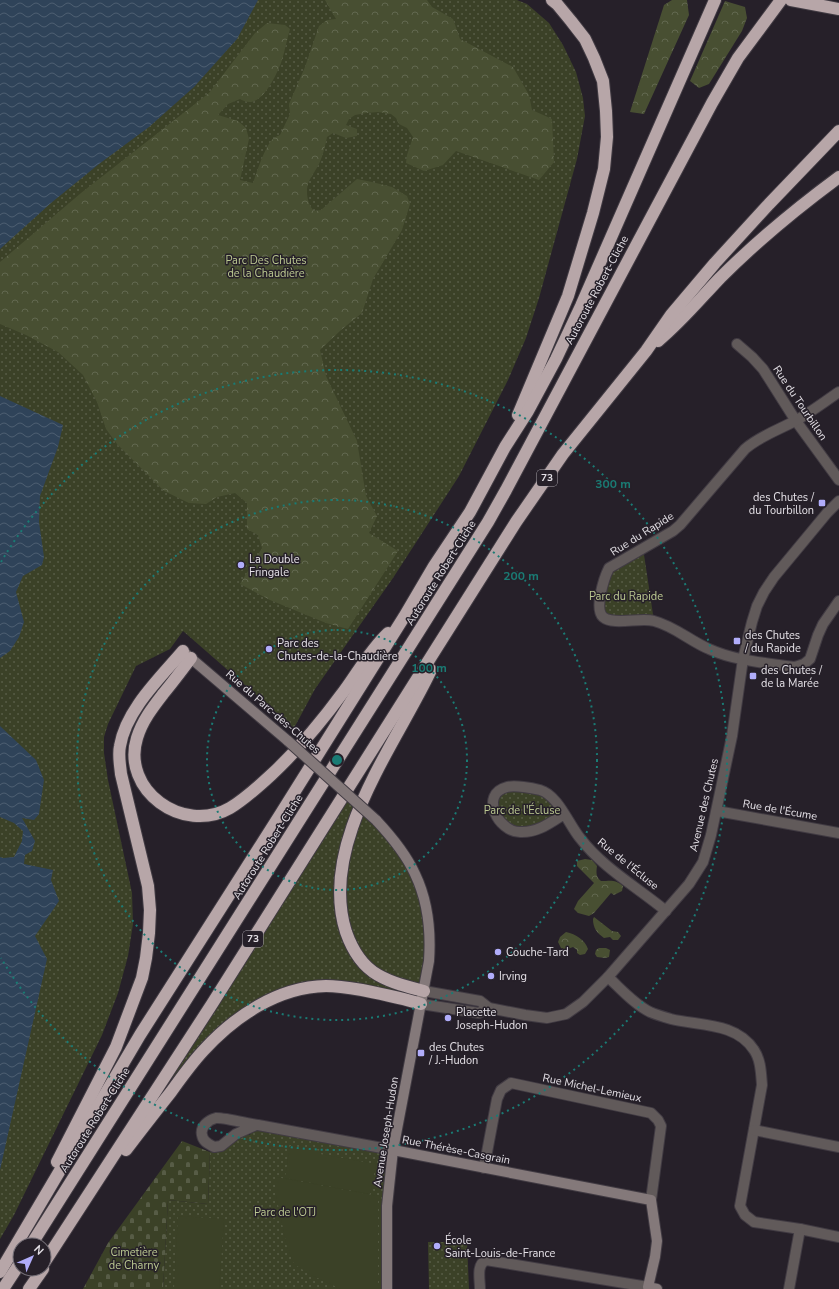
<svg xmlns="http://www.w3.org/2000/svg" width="839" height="1289" viewBox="0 0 839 1289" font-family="'Nunito Sans',sans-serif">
<defs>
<pattern id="grass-dots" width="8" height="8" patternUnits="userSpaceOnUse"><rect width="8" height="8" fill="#3b4127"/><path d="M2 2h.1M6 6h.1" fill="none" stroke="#575c46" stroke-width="1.8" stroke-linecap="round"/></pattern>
<pattern id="forest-crowns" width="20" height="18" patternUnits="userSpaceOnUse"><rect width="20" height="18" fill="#484f32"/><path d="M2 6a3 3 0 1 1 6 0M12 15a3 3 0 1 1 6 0" fill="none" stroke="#626850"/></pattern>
<pattern id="cemetery-stones" width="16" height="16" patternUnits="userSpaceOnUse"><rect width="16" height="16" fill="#3b4127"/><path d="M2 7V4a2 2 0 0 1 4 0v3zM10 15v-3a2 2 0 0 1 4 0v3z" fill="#575c46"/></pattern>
<pattern id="water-waves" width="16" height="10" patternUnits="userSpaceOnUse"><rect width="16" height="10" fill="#2f4359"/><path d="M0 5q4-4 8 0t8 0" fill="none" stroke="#4d5e71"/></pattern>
</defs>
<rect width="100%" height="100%" fill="#262029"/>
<g fill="url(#grass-dots)">
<polygon points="0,0 517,0 527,4 549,23 563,45 576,72 583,98 585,116 577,159 539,298 526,338 508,380 459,476 393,578 315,689 294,728 183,631 170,649 136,666 108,724 104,737 104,753 108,780 132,893 133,924 128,956 118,993 102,1035 14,1215 0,1239"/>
<polygon points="643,548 654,621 604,618 606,575"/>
<polygon points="500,789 545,792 564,814 518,832 499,820 494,796"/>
<polygon points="345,792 403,854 428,920 421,1004 325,986 256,1007 186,1073 172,1079 182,1051"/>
<path d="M 252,1127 L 398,1155 L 389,1205 L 390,1289 L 163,1289 L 168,1200 L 208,1204 L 210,1152 C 226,1154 233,1134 250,1135 Z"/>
<polygon points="428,1242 467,1242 469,1289 429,1289"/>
</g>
<g fill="url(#forest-crowns)">
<path d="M 325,0 L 427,0 L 432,7 L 453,19 L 460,39 L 513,67 L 529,95 L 532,110 L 552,119 L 554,162 L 539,180 L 456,151 L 443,165 L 424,171 L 406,163 L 407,155 L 413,137 L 407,128 L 399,124 L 396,118 L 391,114 L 378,112 L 366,113 L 355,115 L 349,119 L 346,125 L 357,129 L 357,136 L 346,138 L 333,133 L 327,137 C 325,147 323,155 319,164 C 316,170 312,175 309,181 C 305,190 307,204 314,211 L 321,210 L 357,179 L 372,182 L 392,187 L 407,196 L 410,204 L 402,230 L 373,279 L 362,313 L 341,330 L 320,350 L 326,376 L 357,441 L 366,496 L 377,516 L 369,533 L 398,551 L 348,629 L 326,623 L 270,600 L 240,584 L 262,548 L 258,535 L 247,529 L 247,503 L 235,493 L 217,497 L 206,504 L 189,503 L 164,491 L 117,444 L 106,429 L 97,402 L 83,375 L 58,352 L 26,335 L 0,324 L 0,262 L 81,193 L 209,93 L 255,33 L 267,23 L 285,25 L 290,29 C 287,39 285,50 282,60 C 278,72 264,103 249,102 C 246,102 242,100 240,99 L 228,104 L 218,115 L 238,121 L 246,128 L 249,139 L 240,180 L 253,183 C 257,172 265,145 274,138 C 275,137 278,136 280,135 L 290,114 L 289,104 L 305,67 L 319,26 L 327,20 L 336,19 Z"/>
<polygon points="672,0 687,0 689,15 644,114 630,112 664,5"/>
<polygon points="725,1 745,7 747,18 742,31 709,84 699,88 690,81"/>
<path d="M 585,859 L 592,860 L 597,866 C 596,873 596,877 601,881 C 611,881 615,879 623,886 L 622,891 L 614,895 L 611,893 L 594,913 L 589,916 L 578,913 L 574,909 L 578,901 L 594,883 L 577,866 L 577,861 Z"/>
<path d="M 594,917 L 612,931 L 618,932 L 621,936 L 618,940 L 613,940 L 610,937 L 604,938 C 597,933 593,928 593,919 Z"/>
<path d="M 566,932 C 576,934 585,940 588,949 L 585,954 L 580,955 L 577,953 L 577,950 L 573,947 L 565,950 L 561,948 L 558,942 L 560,937 Z"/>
<polygon points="599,948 606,948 610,950 609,957 605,958 597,957 595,954 596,950"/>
</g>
<polygon fill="url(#cemetery-stones)" points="182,1141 210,1152 208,1204 168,1200 163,1289 83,1289 108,1243"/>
<g fill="#3b4127">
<polygon points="290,1146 321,1151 320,1154 376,1164 370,1194 285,1178"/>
<polygon points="276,1177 378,1196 378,1289 341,1289 311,1275 294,1264 287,1247 276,1195"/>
<polygon points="178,1216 224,1219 219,1289 174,1289"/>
</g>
<g fill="url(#water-waves)">
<polygon points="0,0 258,0 237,39 194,87 149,127 99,164 51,203 0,249"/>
<polygon points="0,396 63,425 58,447 40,496 39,522 44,557 42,565 23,576 16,592 24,622 19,637 10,651 0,658"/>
<polygon points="0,726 36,760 44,780 39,814 34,820 22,818 35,841 32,851 25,855 24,864 53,870 51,880 59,901 35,936 47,959 0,1170 0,857 3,858 14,857 22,841 23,831 14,823 0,817"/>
</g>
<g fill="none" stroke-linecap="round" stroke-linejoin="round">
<defs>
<g id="street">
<polyline points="737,344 752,357 763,369 796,421 839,480"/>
<path d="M 839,392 C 824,402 810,413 795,421 C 778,430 760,436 745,449 L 680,525 L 673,531 L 609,568 C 604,578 594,609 603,617 C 613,626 641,617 654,621 C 674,626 690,641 709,649 C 735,661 767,663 795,667 L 804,664 L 810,659 L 818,635 L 823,624 L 839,601"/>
<polyline points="717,811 839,833"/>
<path d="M 564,814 C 550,823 537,833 520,832 C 498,832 479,794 507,787 C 515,785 532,788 540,790 C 558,795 569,825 580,838 C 603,868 637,887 666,911"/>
<path d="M 608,977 C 621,989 634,1004 650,1012 C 657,1015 664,1017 671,1019 C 698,1026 736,1022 754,1050 C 761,1060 761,1074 762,1085 L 740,1206 L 745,1215 L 754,1222 L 800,1229 L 839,1237"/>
<polyline points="424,991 480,1001 489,1008 525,1015 547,1018 566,1014 583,1002 608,977 689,884 703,862 711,835 732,736 743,659 752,622 757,606 764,592 774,577 827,513 839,501"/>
<polyline points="421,1004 479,1013 489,1008"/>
<path d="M 256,1125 L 236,1134 L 221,1146 L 214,1147 C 209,1144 203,1142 202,1135 C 200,1127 208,1120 216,1118 C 222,1117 250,1124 258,1125 C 303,1133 348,1142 393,1150"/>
<polyline points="754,1130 839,1147"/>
<polyline points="484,1168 497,1099 501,1090 511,1083 651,1113 658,1120 661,1126 651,1200"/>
<path d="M 480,1289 C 480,1279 476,1265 486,1260 L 648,1287 L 648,1289"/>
<polyline points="789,1289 800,1229"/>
</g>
<g id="secondary">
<polyline points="186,654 288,741"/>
<path d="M 376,820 C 391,836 406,854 415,874 C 428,901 431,932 429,961 L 393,1150 L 387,1206 L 387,1289"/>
<polyline points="393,1150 651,1200 657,1241 655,1257 648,1287 657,1289"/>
</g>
<g id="highway">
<polyline points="791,0 839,9"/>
<path d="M 658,341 C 681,322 700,299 720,278 C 757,241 797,208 839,177"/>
<polyline points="518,415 568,296 593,213 604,169 607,137 606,111 603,81 594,58 585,39 571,21 557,4 552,0"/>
<path d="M 191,658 C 182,670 173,682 163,694 C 153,707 142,721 137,738 C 121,790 183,835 230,808 C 245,799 258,787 271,775 C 298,750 322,721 344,691 C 358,672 370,650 388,633"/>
<path d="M 424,991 C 408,987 392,983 378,975 C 362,966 352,949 346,932 C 318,844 395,746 431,670"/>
<path d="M 126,1150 C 141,1130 156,1111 171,1092 C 181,1078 191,1064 203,1051 C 234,1017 277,987 326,986 C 338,986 350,988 362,990 C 382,994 402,998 421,1004"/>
<path d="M 57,1162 L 116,1047 L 142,978 L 146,958 L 149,933 L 150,910 L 148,886 L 121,774 C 120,764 118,755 120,746 C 126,710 160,678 183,651"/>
<polyline points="31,1245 488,522 506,490 712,103 738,58 781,0"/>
<polyline points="44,1263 212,1004 516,522 563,454 646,351 671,315 715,263 769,204 839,131"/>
<polyline points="0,1272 140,1035 280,815 404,617 434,566 470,512 505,447 528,411 556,359 581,306 715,0"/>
<polyline points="3,1289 20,1263"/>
<polyline points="29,1289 43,1269"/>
</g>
</defs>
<use href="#street" stroke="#413b43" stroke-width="12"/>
<use href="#secondary" stroke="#413b43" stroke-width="12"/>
<use href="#highway" stroke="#413b43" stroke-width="14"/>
<use href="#street" stroke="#615a5a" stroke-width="10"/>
<use href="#secondary" stroke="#84797a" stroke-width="10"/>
<use href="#highway" stroke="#b7a6a8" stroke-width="12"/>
<defs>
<polyline id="secondary-bridge" points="288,741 376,820"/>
</defs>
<use href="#secondary-bridge" stroke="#413b43" stroke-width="12" stroke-linecap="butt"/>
<use href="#secondary-bridge" stroke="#84797a" stroke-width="10"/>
</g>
<g fill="none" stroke="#1a7b74" stroke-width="2" stroke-dasharray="2 4">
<circle cx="337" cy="760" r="130"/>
<circle cx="337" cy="760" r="260"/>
<path d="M1 562A390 390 0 1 1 1 958"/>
</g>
<g fill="#b1adfa" stroke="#262029" stroke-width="1.5">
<rect x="818" y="499" width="8" height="8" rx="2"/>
<circle cx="241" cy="565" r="4"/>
<rect x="733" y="637" width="8" height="8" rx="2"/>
<circle cx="269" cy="649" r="4"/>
<rect x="749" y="672" width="8" height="8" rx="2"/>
<circle cx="498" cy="952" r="4"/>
<circle cx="491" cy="976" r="4"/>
<circle cx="448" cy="1018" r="4"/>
<rect x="417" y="1049" width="8" height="8" rx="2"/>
<circle cx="437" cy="1246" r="4"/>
</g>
<g text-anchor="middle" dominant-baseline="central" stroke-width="3" stroke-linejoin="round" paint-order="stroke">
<g fill="#262029" stroke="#aba6ad" stroke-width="1">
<rect x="537" y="470" width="20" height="16" rx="3"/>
<rect x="243" y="931" width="20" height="16" rx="3"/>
</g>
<g font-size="10" font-weight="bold" fill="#e4e0e6">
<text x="547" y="478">73</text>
<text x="253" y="939">73</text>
</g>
<g font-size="11" fill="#bbc891" stroke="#262029">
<text x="266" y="260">Parc Des Chutes<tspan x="266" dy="13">de la Chaudière</tspan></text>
<text x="626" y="596">Parc du Rapide</text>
<text x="522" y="810">Parc de l'Écluse</text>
<text x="285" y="1212">Parc de l'OTJ</text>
<text x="134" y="1252">Cimetière<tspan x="134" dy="13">de Charny</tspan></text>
</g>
<g font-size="11" fill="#e4e0e6" stroke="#262029">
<text transform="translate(597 290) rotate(-62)">Autoroute Robert-Cliche</text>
<text transform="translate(800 403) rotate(56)">Rue du Tourbillon</text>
<text transform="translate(642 534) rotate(-32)">Rue du Rapide</text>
<text transform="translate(441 573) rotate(-58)">Autoroute Robert-Cliche</text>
<text transform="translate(273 712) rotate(41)">Rue du Parc-des-Chutes</text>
<text transform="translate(704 805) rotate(-77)">Avenue des Chutes</text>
<text transform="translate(780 810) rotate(10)">Rue de l'Écume</text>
<text transform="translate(268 847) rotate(-58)">Autoroute Robert-Cliche</text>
<text transform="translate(628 864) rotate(39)">Rue de l'Écluse</text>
<text transform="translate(592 1088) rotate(12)">Rue Michel-Lemieux</text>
<text transform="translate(95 1120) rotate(-58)">Autoroute Robert-Cliche</text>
<text transform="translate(386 1132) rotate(-81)">Avenue Joseph-Hudon</text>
<text transform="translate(456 1150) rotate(11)">Rue Thérèse-Casgrain</text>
</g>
<g font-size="11" fill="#e4e0e6" stroke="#262029" text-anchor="start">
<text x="814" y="497" text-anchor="end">des Chutes /<tspan x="814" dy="13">du Tourbillon</tspan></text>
<text x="249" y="559">La Double<tspan x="249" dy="13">Fringale</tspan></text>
<text x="745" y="635">des Chutes<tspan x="745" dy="13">/ du Rapide</tspan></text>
<text x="277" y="643">Parc des<tspan x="277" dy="13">Chutes-de-la-Chaudière</tspan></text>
<text x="761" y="670">des Chutes /<tspan x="761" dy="13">de la Marée</tspan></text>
<text x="506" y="952">Couche-Tard</text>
<text x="499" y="976">Irving</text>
<text x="456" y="1012">Placette<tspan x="456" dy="13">Joseph-Hudon</tspan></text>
<text x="429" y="1047">des Chutes<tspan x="429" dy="13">/ J.-Hudon</tspan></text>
<text x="445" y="1240">École<tspan x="445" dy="13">Saint-Louis-de-France</tspan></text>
</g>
</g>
<circle cx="337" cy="760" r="6" fill="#1a7b74" stroke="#262029" stroke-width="2"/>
<g font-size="12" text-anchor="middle" font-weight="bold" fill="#1a7b74" stroke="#262029" stroke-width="3" stroke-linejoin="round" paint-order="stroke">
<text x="613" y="488">300 m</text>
<text x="521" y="580">200 m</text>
<text x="429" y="672">100 m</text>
</g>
<g transform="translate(32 1257) rotate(45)"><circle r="19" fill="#262029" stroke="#726d75"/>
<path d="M0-3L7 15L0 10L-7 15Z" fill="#b1adfa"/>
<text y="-6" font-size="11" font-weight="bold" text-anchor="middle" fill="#e4e0e6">N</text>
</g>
</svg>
